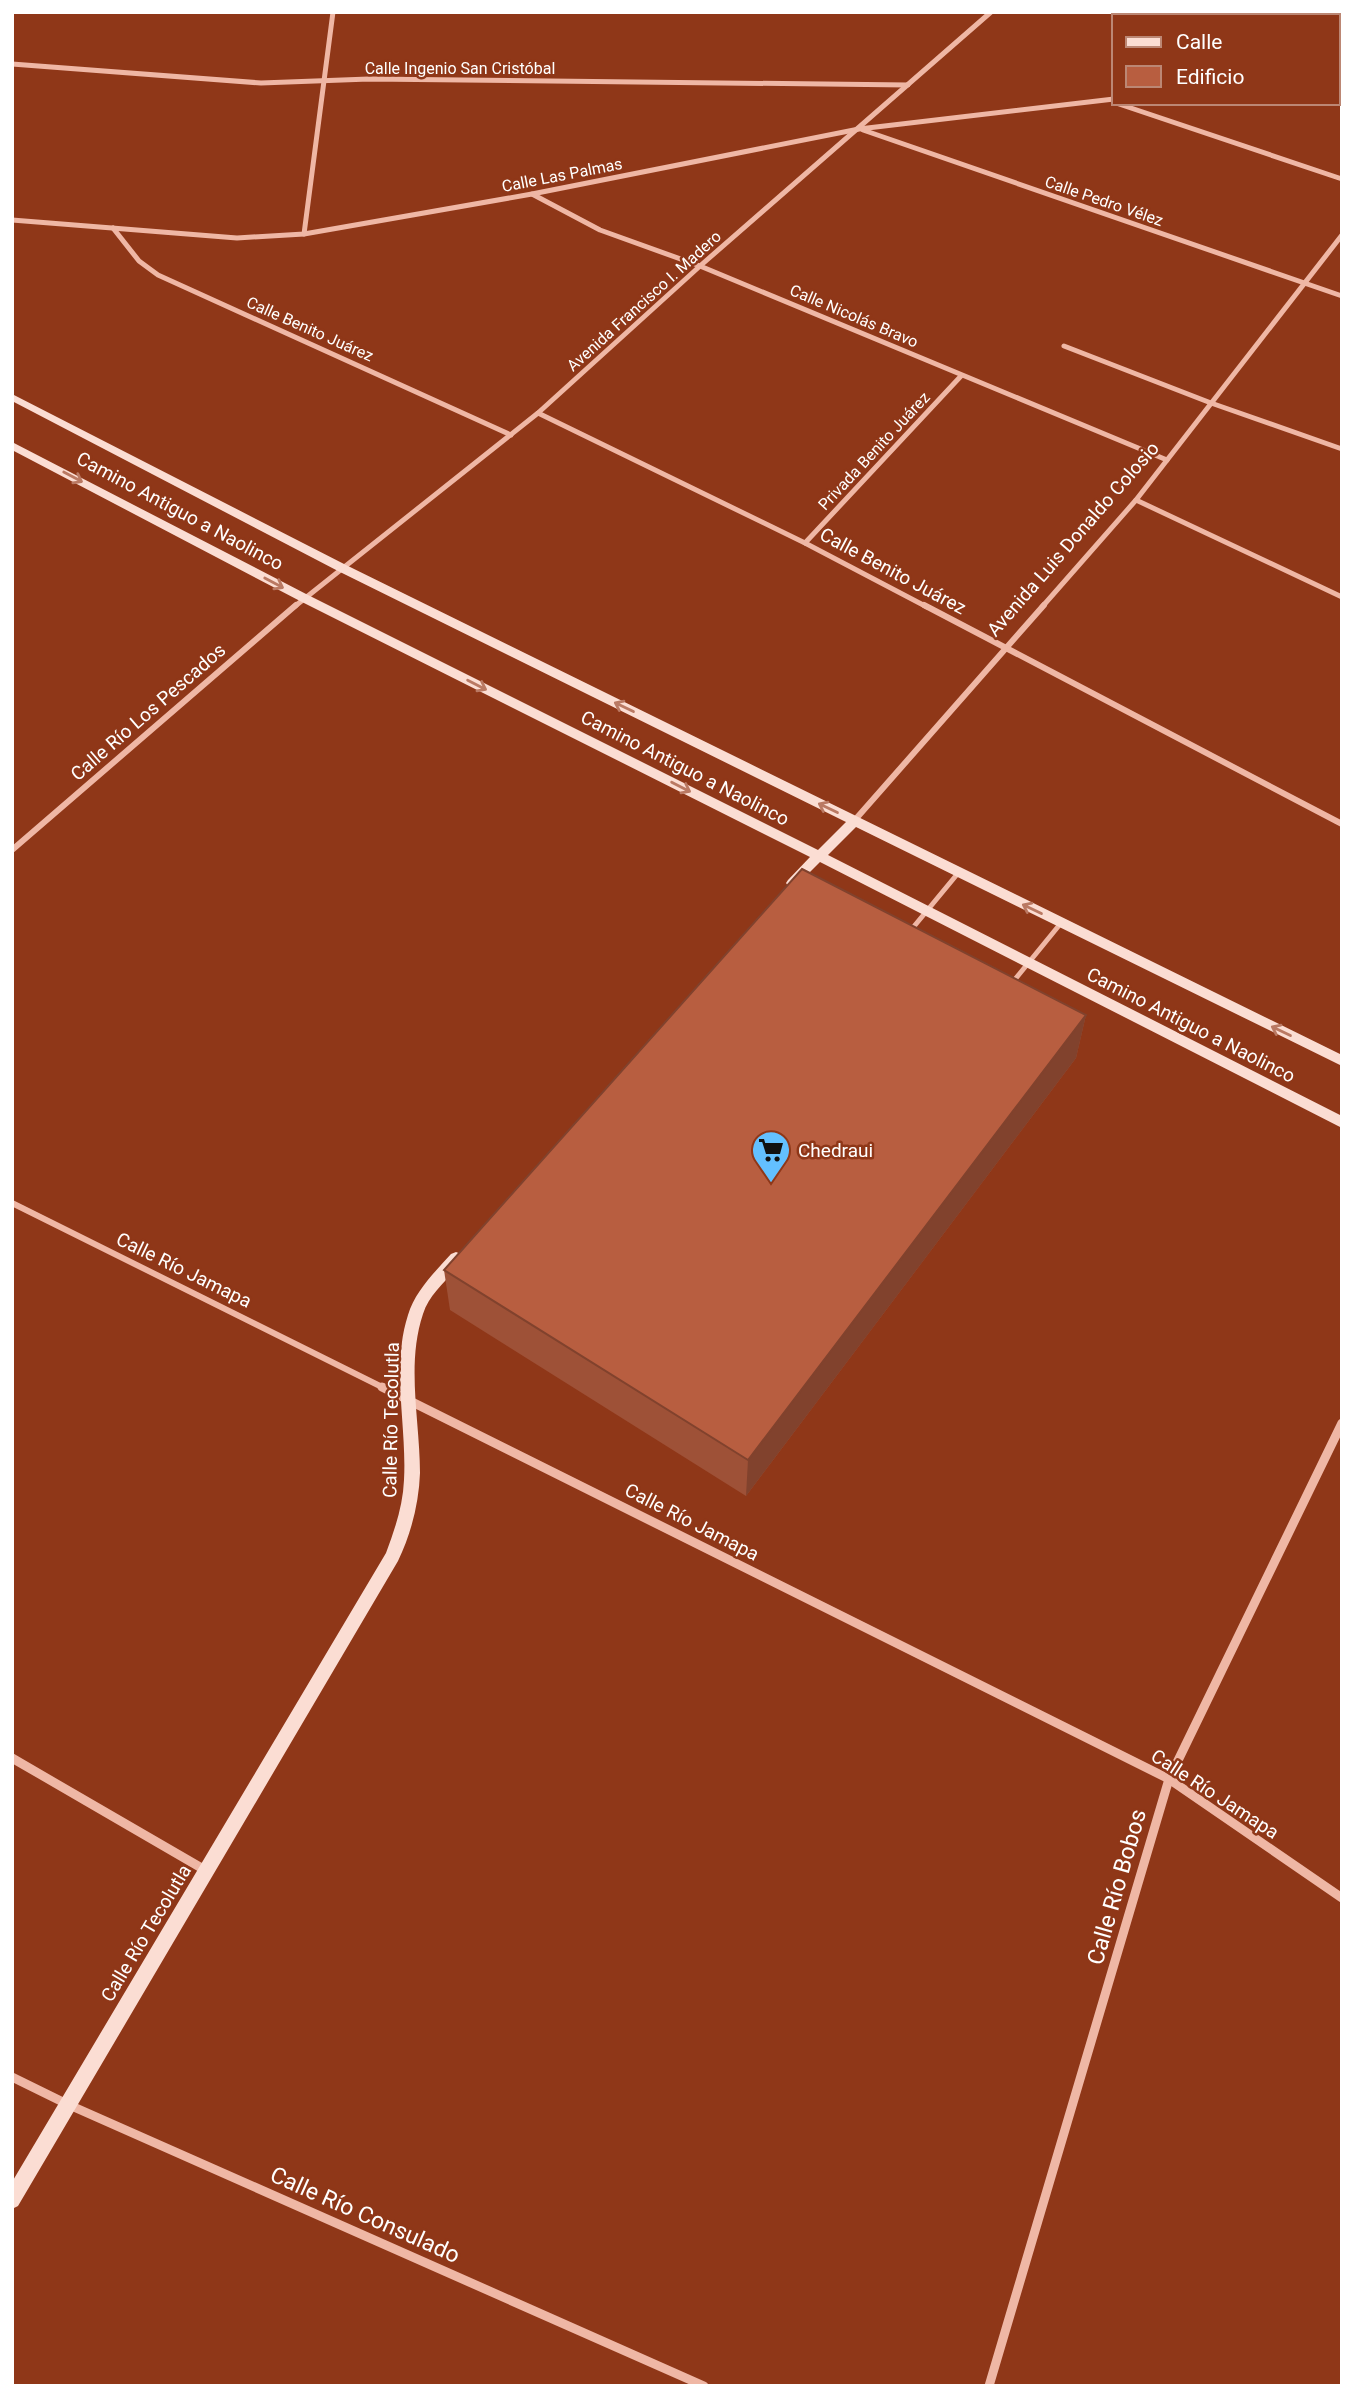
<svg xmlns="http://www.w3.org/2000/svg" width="1354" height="2398" viewBox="0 0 1354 2398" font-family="Roboto,sans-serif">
<rect width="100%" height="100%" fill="#8f3718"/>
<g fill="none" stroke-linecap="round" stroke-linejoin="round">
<g stroke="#efb7a5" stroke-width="5">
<polyline points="911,930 959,872"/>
<polyline points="1012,983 1061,923"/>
</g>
<g stroke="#efb7a5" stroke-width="5">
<polyline points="1198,12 1209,16"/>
<polyline points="1338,58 1342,59"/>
<polyline points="12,64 261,83 369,79 908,85"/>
<polyline points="1338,67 1342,66"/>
<polyline points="1116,103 1342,179"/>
<polyline points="863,130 1342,296"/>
<polyline points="532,194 600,230 700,266 1167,460"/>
<polyline points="12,220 237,238 304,234 532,194 859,129 1114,99"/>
<polyline points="113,228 139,261 158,275 511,435"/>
<polyline points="304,234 333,12"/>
<polyline points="1064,346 1211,403 1342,449"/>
<polyline points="538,413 805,543 927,607"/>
<polyline points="1136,500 1342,597"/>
<polyline points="805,543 961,376"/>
<polyline points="294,607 538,413 700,266 991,12"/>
<polyline points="1042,607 1136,500 1342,235"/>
</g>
<g stroke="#efb7a5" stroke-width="6">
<polyline points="924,605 1342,824"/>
<polyline points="854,821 1044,605"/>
<polyline points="12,850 296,605"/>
<polyline points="12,1203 386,1389"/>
</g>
<g stroke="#efb7a5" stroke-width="9">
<polyline points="382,1387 1169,1779 1342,1898"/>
<polyline points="12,1758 205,1870"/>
<polyline points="12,2077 67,2104 704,2386"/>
<polyline points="989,2386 1169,1779 1342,1423"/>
</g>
<g fill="#fbddd3" fill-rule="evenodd">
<polygon points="12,394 346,565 1342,1055 1342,1066 856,827 828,855 1342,1116 1342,1128 820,862 796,886 788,886 786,883 788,880 810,857 300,601 12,450 12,442 308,595 818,850 846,822 338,571 12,401"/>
<path d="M 456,1252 L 461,1254 L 463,1258 C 452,1278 430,1291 423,1314 C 406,1365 420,1421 420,1473 C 419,1503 411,1534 398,1561 L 18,2206 L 12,2209 L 12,2182 L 386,1553 C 395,1529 403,1505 404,1480 C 407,1425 391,1368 408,1315 C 415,1291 435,1272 451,1254 Z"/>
</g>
</g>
<polygon fill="#9e5137" points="1086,1015 1076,1058 746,1496 450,1310 444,1270"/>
<polygon fill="#81422d" points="1086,1015 1076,1058 746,1496 748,1460"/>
<polygon fill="#b85e40" stroke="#81422d" stroke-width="2" points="802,869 1086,1015 748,1460 444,1270"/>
<defs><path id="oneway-shaft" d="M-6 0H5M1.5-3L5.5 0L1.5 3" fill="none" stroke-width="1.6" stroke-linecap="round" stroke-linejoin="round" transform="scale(1.75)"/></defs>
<g stroke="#ba7963">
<use href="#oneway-shaft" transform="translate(73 477) rotate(28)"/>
<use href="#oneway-shaft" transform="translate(274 583) rotate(28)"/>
<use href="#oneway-shaft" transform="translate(477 685) rotate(27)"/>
<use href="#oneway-shaft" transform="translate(624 707) rotate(-154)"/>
<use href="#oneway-shaft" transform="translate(681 787) rotate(27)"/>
<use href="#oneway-shaft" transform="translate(828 808) rotate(-154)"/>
<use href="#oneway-shaft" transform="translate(1032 909) rotate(-154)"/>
<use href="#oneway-shaft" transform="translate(1281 1031) rotate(-154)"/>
</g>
<defs>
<symbol id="supermarket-pin" viewBox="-11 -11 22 30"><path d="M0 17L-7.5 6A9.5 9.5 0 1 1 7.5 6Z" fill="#63c0ff" stroke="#8f3718"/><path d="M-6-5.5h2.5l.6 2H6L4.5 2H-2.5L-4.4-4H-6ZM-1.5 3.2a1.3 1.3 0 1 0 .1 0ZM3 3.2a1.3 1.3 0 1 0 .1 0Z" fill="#111"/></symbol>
</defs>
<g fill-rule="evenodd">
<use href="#supermarket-pin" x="749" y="1128" width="44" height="60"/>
</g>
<g text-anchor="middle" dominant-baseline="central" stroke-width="5" stroke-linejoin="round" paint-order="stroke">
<g font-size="16" fill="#fff" stroke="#8f3718">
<text x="460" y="68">Calle Ingenio San Cristóbal</text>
<text transform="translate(562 175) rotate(-11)">Calle Las Palmas</text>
<text transform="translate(1104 201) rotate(19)">Calle Pedro Vélez</text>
<text transform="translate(644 301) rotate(-42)">Avenida Francisco I. Madero</text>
<text transform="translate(854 316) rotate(23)">Calle Nicolás Bravo</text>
<text transform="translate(310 329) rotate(24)">Calle Benito Juárez</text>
<text transform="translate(874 451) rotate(-47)">Privada Benito Juárez</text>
</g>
<g font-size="19" fill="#fff" stroke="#8f3718">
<text transform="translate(180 511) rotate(28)">Camino Antiguo a Naolinco</text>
<text transform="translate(1073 539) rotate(-49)">Avenida Luis Donaldo Colosio</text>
<text transform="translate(893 571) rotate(28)">Calle Benito Juárez</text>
<text transform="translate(148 712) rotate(-41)">Calle Río Los Pescados</text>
<text transform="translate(685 768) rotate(27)">Camino Antiguo a Naolinco</text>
<text transform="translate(1191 1025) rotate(27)">Camino Antiguo a Naolinco</text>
<text transform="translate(184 1270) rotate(26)">Calle Río Jamapa</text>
<text transform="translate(391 1420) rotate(-89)">Calle Río Tecolutla</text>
<text transform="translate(692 1522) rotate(27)">Calle Río Jamapa</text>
<text transform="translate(1215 1794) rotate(33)">Calle Río Jamapa</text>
<text transform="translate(146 1933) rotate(-59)">Calle Río Tecolutla</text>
</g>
<g font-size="19" fill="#fff" stroke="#8f3718" text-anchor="start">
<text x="798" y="1150">Chedraui</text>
</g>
<g font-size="23" fill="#fff" stroke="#8f3718">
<text transform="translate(1117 1887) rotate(-74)">Calle Río Bobos</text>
<text transform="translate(365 2215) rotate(24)">Calle Río Consulado</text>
</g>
</g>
<rect width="1354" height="2398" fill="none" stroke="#ffffff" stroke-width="28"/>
<rect x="1112" y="14" width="228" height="91" fill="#8f3718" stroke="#bc8774" stroke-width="2"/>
<rect x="1126" y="37" width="35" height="10" fill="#fbddd3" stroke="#bc8774" stroke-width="2"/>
<text x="1176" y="49" font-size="21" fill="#ffffff">Calle</text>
<rect x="1126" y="66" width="35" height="21" fill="#b85e40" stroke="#bc8774" stroke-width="2"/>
<text x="1176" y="84" font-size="21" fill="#ffffff">Edificio</text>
</svg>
